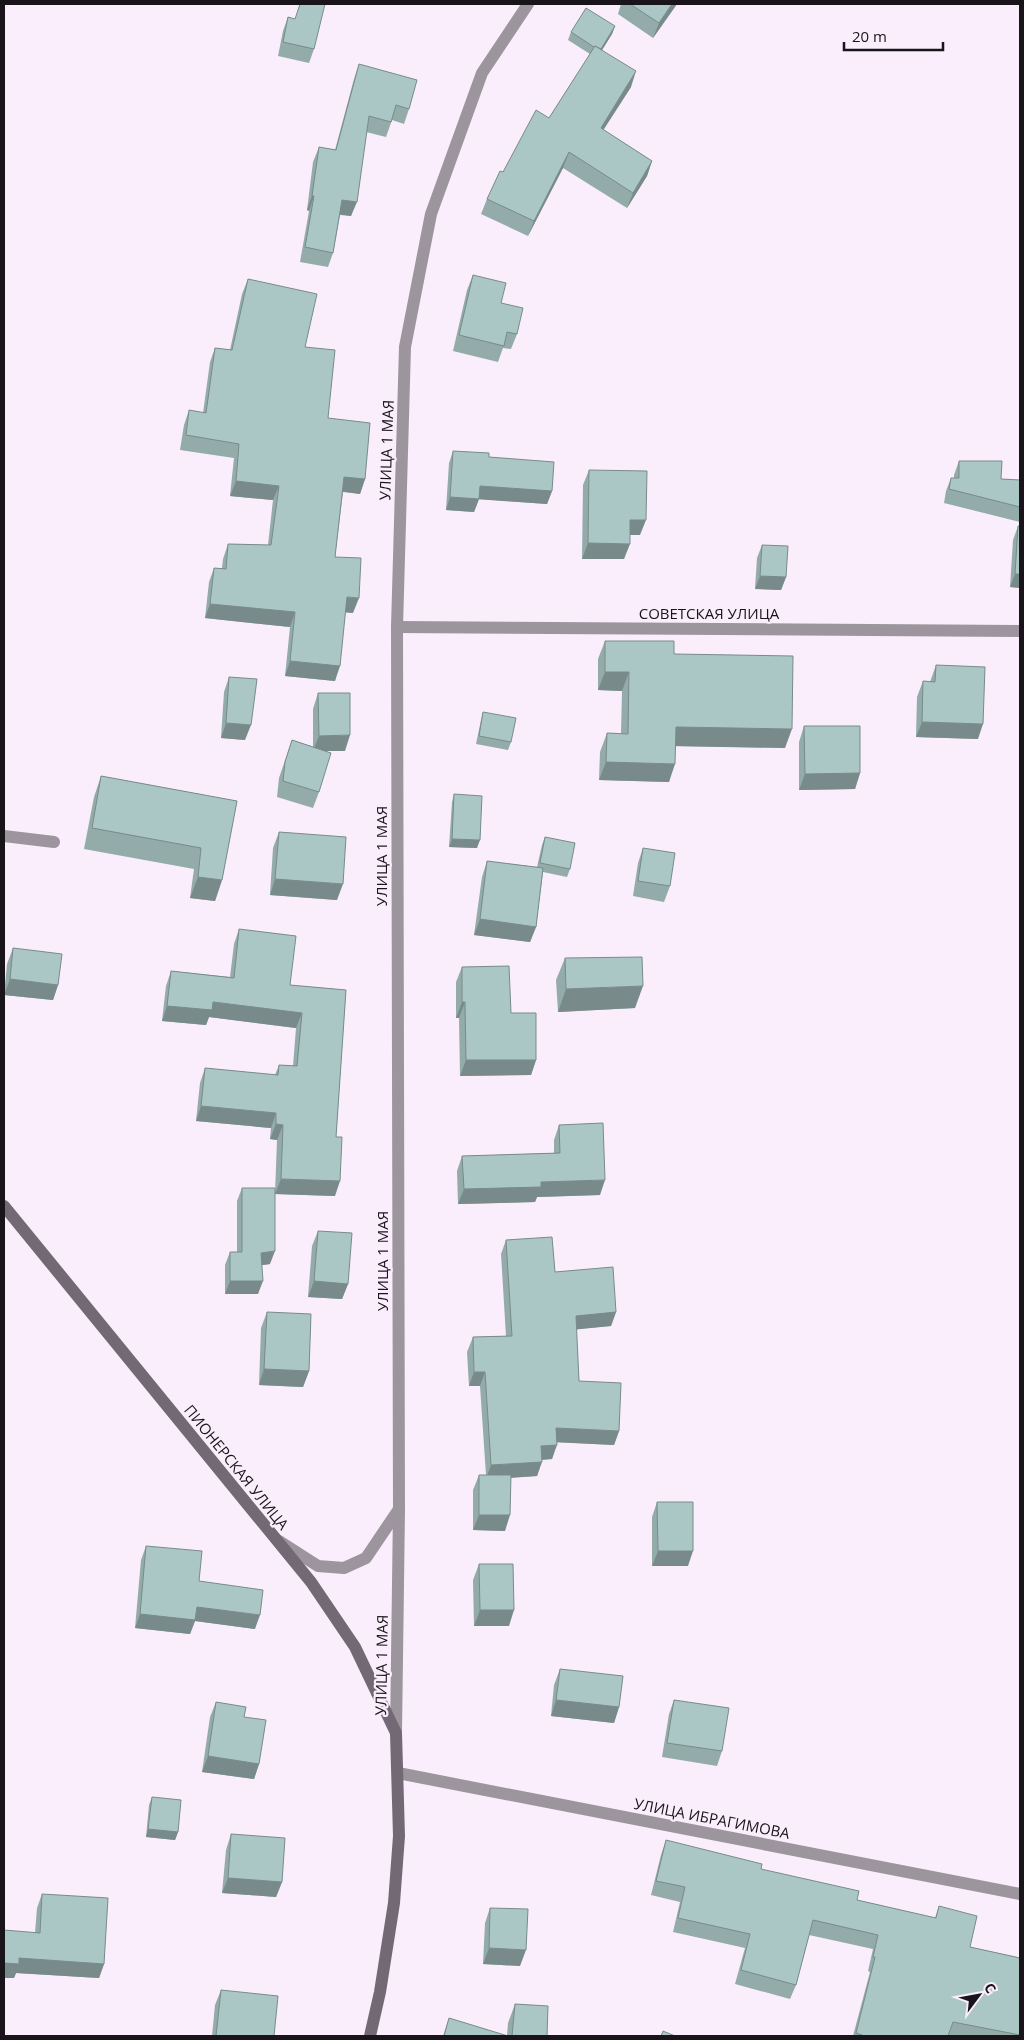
<svg xmlns="http://www.w3.org/2000/svg" width="1024" height="2040" viewBox="0 0 1024 2040" font-family="'Open Sans',sans-serif">
<rect width="100%" height="100%" fill="#faedfc"/>
<g fill="none" stroke-linecap="round" stroke-linejoin="round">
<polyline stroke="#9c959d" stroke-width="12" points="4,836 54,842"/>
<g stroke="#9c959d" stroke-width="12">
<polyline points="397,627 1020,631"/>
<polyline points="279,1541 318,1566 344,1568 366,1558 399,1509"/>
<polyline points="396,1733 399,1509 397,627 405,347 431,214 482,73 528,4"/>
<polyline points="398,1773 1020,1894"/>
</g>
<polyline stroke="#736975" stroke-width="12" points="4,1206 311,1582 355,1647 396,1733 399,1836 394,1903 380,1992 370,2036"/>
</g>
<g fill="#93aba9">
<polygon points="621,4 677,4 653,38 618,14"/>
<polygon points="288,17 314,49 309,63 278,56 283,31"/>
<polygon points="615,26 612,34 602,50 631,87 603,130 652,161 647,176 627,208 563,168 528,236 481,214 487,199 503,172 549,118 590,54 568,40 571,32"/>
<polygon points="359,64 409,109 404,124 392,120 386,137 366,132 351,216 340,215 333,253 328,267 300,262 309,211 307,210 313,162 319,147 335,150 354,79"/>
<polygon points="473,275 501,303 517,334 511,349 503,348 498,362 453,351 467,290"/>
<polygon points="248,279 305,347 328,418 365,479 360,494 343,492 335,557 353,613 345,612 335,681 285,676 290,627 205,618 209,582 214,568 222,568 223,559 228,544 268,545 273,500 230,496 234,458 180,450 184,425 189,410 203,413 210,362 215,348 230,350 242,294"/>
<polygon points="453,451 489,457 552,491 547,504 479,499 474,512 446,510 449,463"/>
<polygon points="959,461 1001,479 1020,480 1020,522 944,503 946,491 951,478 954,478 954,475"/>
<polygon points="589,470 640,535 630,535 624,559 582,559 583,485"/>
<polygon points="1020,522 1020,588 1010,587 1013,540 1018,526 1020,526"/>
<polygon points="762,545 786,577 781,590 755,589 757,558"/>
<polygon points="605,641 674,654 785,748 676,746 669,782 599,780 600,752 607,733 621,734 622,691 598,690 598,659"/>
<polygon points="936,665 978,739 916,737 917,697 923,681 930,682"/>
<polygon points="229,677 245,740 221,738 224,692"/>
<polygon points="318,693 345,751 325,751 319,792 313,808 277,797 279,778 292,740 313,747 313,709"/>
<polygon points="483,712 511,742 508,750 476,744 481,720"/>
<polygon points="804,726 860,773 855,789 799,790 799,742"/>
<polygon points="101,776 237,801 222,880 215,901 190,898 194,869 84,849 94,797"/>
<polygon points="454,794 477,848 449,847 452,802"/>
<polygon points="279,832 337,900 270,895 273,848"/>
<polygon points="545,837 570,869 567,877 543,872 536,927 530,942 474,935 482,877 487,861 537,867 542,845"/>
<polygon points="643,848 670,886 664,902 633,896 638,863"/>
<polygon points="239,929 290,985 346,990 336,1137 335,1196 275,1194 277,1140 270,1139 271,1128 196,1121 200,1083 205,1068 275,1075 279,1065 293,1066 296,1028 209,1017 206,1025 162,1021 166,986 171,971 230,977 234,944"/>
<polygon points="13,948 58,985 53,1000 4,995 7,964"/>
<polygon points="565,958 635,1008 558,1012 556,980"/>
<polygon points="462,967 536,1060 531,1075 460,1076 459,1018 456,1018 456,982"/>
<polygon points="559,1125 600,1195 537,1197 535,1202 458,1204 457,1171 462,1156 554,1153 554,1140"/>
<polygon points="242,1188 270,1264 262,1265 258,1294 225,1294 225,1265 230,1252 237,1252 237,1201"/>
<polygon points="318,1231 348,1284 342,1299 308,1297 312,1246"/>
<polygon points="506,1240 616,1312 611,1326 576,1329 579,1381 619,1431 614,1445 557,1442 552,1459 542,1460 537,1476 511,1478 505,1531 473,1530 473,1490 479,1475 486,1475 480,1386 469,1386 467,1352 473,1337 506,1336 501,1254"/>
<polygon points="267,1312 309,1371 303,1387 259,1385 261,1328"/>
<polygon points="657,1502 688,1566 652,1566 652,1517"/>
<polygon points="146,1546 199,1581 255,1629 195,1621 190,1634 135,1628 141,1560"/>
<polygon points="479,1564 509,1626 474,1626 473,1580"/>
<polygon points="560,1669 619,1707 614,1723 551,1716 554,1685"/>
<polygon points="674,1700 722,1751 717,1766 662,1757 669,1714"/>
<polygon points="216,1702 244,1717 259,1764 254,1779 202,1772 210,1717"/>
<polygon points="152,1797 178,1832 175,1840 146,1837 149,1805"/>
<polygon points="231,1834 282,1882 276,1897 222,1893 226,1850"/>
<polygon points="666,1840 857,1900 935,1918 939,1906 970,1947 1020,1958 1020,2036 853,2036 870,1972 868,1971 873,1949 809,1935 796,1985 790,1999 735,1984 745,1948 673,1932 680,1902 651,1895 661,1855"/>
<polygon points="42,1894 104,1964 99,1978 16,1973 14,1978 4,1978 35,1933 37,1908"/>
<polygon points="490,1908 520,1966 483,1964 485,1923"/>
<polygon points="221,1990 274,2036 212,2036 215,2005"/>
<polygon points="515,2004 547,2036 443,2036 449,2018 507,2036 508,2023"/>
</g>
<g fill="#788b8a">
<polygon points="672,4 677,4 653,38 659,23"/>
<polygon points="615,26 612,34 597,58 600,50"/>
<polygon points="636,71 631,87 595,143 601,128"/>
<polygon points="569,152 563,168 528,236 534,221"/>
<polygon points="652,161 647,176 627,208 633,193"/>
<polygon points="312,196 314,196 309,211 307,210"/>
<polygon points="342,200 357,202 351,216 337,214"/>
<polygon points="344,477 365,479 360,494 339,491"/>
<polygon points="236,481 279,486 273,500 230,496"/>
<polygon points="480,486 552,491 547,504 475,499"/>
<polygon points="450,497 479,499 474,512 446,510"/>
<polygon points="630,520 646,520 640,535 624,535"/>
<polygon points="588,543 630,544 624,559 582,559"/>
<polygon points="1015,574 1020,574 1020,588 1010,587"/>
<polygon points="760,576 786,577 781,590 755,589"/>
<polygon points="347,597 359,598 353,613 342,612"/>
<polygon points="210,604 295,612 290,627 205,618"/>
<polygon points="290,661 340,666 335,681 285,676"/>
<polygon points="605,672 629,672 622,691 598,690"/>
<polygon points="922,722 983,724 978,739 916,737"/>
<polygon points="226,723 251,725 245,740 221,738"/>
<polygon points="676,727 792,729 785,748 669,746"/>
<polygon points="350,735 345,751 313,751 319,736"/>
<polygon points="606,762 675,764 669,782 599,780"/>
<polygon points="860,773 855,789 799,790 805,774"/>
<polygon points="452,839 480,840 477,848 449,847"/>
<polygon points="198,877 222,880 215,901 190,898"/>
<polygon points="275,879 343,884 337,900 270,895"/>
<polygon points="480,919 536,927 530,942 474,935"/>
<polygon points="10,979 58,985 53,1000 4,995"/>
<polygon points="643,986 635,1008 558,1012 566,989"/>
<polygon points="213,1002 302,1013 296,1028 209,1017 206,1025 162,1021 167,1006"/>
<polygon points="462,1002 465,1002 459,1018 456,1018"/>
<polygon points="466,1060 536,1060 531,1075 460,1076"/>
<polygon points="201,1106 276,1113 271,1128 196,1121"/>
<polygon points="276,1124 283,1125 277,1140 270,1139"/>
<polygon points="281,1179 340,1181 335,1196 275,1194"/>
<polygon points="605,1180 600,1195 537,1197 535,1202 458,1204 464,1189 541,1182"/>
<polygon points="275,1251 270,1264 256,1266 261,1253"/>
<polygon points="230,1281 263,1281 258,1294 225,1294"/>
<polygon points="314,1281 348,1284 342,1299 308,1297"/>
<polygon points="616,1312 611,1326 571,1330 576,1316"/>
<polygon points="264,1369 309,1371 303,1387 259,1385"/>
<polygon points="474,1372 485,1372 480,1386 469,1386"/>
<polygon points="556,1428 619,1431 614,1445 551,1442"/>
<polygon points="557,1445 552,1459 536,1460 541,1446"/>
<polygon points="542,1462 537,1476 486,1479 491,1465"/>
<polygon points="479,1515 510,1515 505,1531 473,1530"/>
<polygon points="658,1551 693,1551 688,1566 652,1566"/>
<polygon points="197,1607 260,1615 255,1629 195,1621 190,1634 135,1628 140,1614"/>
<polygon points="480,1610 514,1610 509,1626 474,1626"/>
<polygon points="556,1700 619,1707 614,1723 551,1716"/>
<polygon points="208,1756 259,1764 254,1779 202,1772"/>
<polygon points="148,1829 178,1832 175,1840 146,1837"/>
<polygon points="228,1878 282,1882 276,1897 222,1893"/>
<polygon points="489,1948 526,1950 520,1966 483,1964"/>
<polygon points="19,1958 104,1964 99,1978 16,1973 14,1978 4,1978 4,1963"/>
</g>
<g fill="#abc7c5" stroke="#788b8a">
<polygon points="300,4 325,4 314,49 283,42 288,17 295,19"/>
<polygon points="630,4 672,4 659,23"/>
<polygon points="586,8 615,26 601,49 595,46 594,47 571,32"/>
<polygon points="595,46 636,71 601,128 652,161 633,193 569,152 534,221 487,199 500,171 503,172 536,110 549,118"/>
<polygon points="359,64 417,80 409,109 396,105 391,122 369,116 357,202 342,200 333,253 305,247 314,196 312,196 319,147 336,150"/>
<polygon points="473,275 506,283 501,303 523,308 517,334 507,332 504,346 459,335"/>
<polygon points="248,279 317,294 305,347 335,350 328,418 370,423 365,479 344,477 335,557 361,558 359,598 347,597 340,666 290,661 295,612 210,604 214,568 226,569 228,544 271,545 279,486 236,481 239,444 186,435 189,410 206,413 215,348 232,350"/>
<polygon points="453,451 489,453 489,457 554,462 552,491 480,486 479,499 450,497"/>
<polygon points="959,461 1002,461 1001,479 1020,480 1020,507 949,489 951,478 959,478"/>
<polygon points="589,470 647,471 646,520 630,520 630,544 588,543"/>
<polygon points="1018,526 1020,526 1020,574 1015,574"/>
<polygon points="762,545 788,546 786,577 760,576"/>
<polygon points="605,641 674,641 674,654 793,656 792,729 676,727 675,764 606,762 607,733 628,734 629,672 605,672"/>
<polygon points="936,665 985,667 983,724 922,722 923,681 935,682"/>
<polygon points="229,677 257,679 251,725 226,723"/>
<polygon points="318,693 350,693 350,735 319,736"/>
<polygon points="483,712 516,718 511,742 479,736"/>
<polygon points="804,726 860,726 860,773 805,774"/>
<polygon points="292,740 331,753 319,792 283,781 285,762"/>
<polygon points="101,776 237,801 222,880 198,877 201,848 92,828"/>
<polygon points="454,794 482,796 480,840 452,839"/>
<polygon points="279,832 346,837 343,884 275,879"/>
<polygon points="545,837 575,843 570,869 540,863"/>
<polygon points="643,848 675,853 670,886 638,881"/>
<polygon points="487,861 543,868 536,927 480,919"/>
<polygon points="239,929 296,936 290,985 346,990 336,1137 342,1137 340,1181 281,1179 283,1125 276,1124 276,1113 201,1106 205,1068 278,1075 279,1065 297,1066 302,1013 213,1002 212,1010 167,1006 171,971 234,978"/>
<polygon points="13,948 62,954 58,985 10,979"/>
<polygon points="642,957 643,986 566,989 565,958"/>
<polygon points="509,966 511,1013 536,1013 536,1060 466,1060 465,1002 462,1002 462,967"/>
<polygon points="603,1123 605,1180 541,1182 541,1187 464,1189 462,1156 560,1153 559,1125"/>
<polygon points="242,1188 275,1188 275,1251 261,1253 263,1281 230,1281 230,1252 242,1252"/>
<polygon points="318,1231 352,1233 348,1284 314,1281"/>
<polygon points="552,1237 555,1272 613,1267 616,1312 576,1316 579,1381 621,1383 619,1431 556,1428 557,1445 541,1446 542,1462 491,1465 485,1372 474,1372 473,1337 512,1336 506,1240"/>
<polygon points="267,1312 311,1314 309,1371 264,1369"/>
<polygon points="479,1475 511,1475 510,1515 479,1515"/>
<polygon points="657,1502 693,1502 693,1551 658,1551"/>
<polygon points="146,1546 202,1551 199,1581 263,1590 260,1615 197,1607 195,1620 140,1614"/>
<polygon points="479,1564 513,1564 514,1610 480,1610"/>
<polygon points="560,1669 623,1676 619,1707 556,1700"/>
<polygon points="674,1700 729,1708 722,1751 667,1743"/>
<polygon points="216,1702 246,1707 244,1717 266,1720 259,1764 208,1756"/>
<polygon points="152,1797 181,1800 178,1832 148,1829"/>
<polygon points="231,1834 285,1838 282,1882 228,1878"/>
<polygon points="666,1840 762,1864 761,1869 859,1891 857,1900 936,1918 939,1906 977,1916 970,1947 1020,1958 1020,2035 953,2022 948,2036 865,2036 856,2033 875,1957 873,1957 878,1935 813,1920 796,1985 741,1970 750,1934 678,1918 685,1887 656,1881"/>
<polygon points="42,1894 108,1898 104,1964 19,1958 19,1964 4,1963 4,1930 40,1933"/>
<polygon points="490,1908 528,1909 526,1950 489,1948"/>
<polygon points="221,1990 278,1996 274,2036 216,2036"/>
<polygon points="515,2004 548,2006 547,2036 512,2036"/>
<polygon points="449,2018 508,2036 444,2036"/>
<polygon points="663,2031 675,2036 661,2036"/>
</g>
<g text-anchor="middle" dominant-baseline="central" stroke-width="4.5" stroke-linejoin="round" paint-order="stroke">
<g font-size="15" fill="#19141a" stroke="#faedfc">
<text transform="translate(386 450) rotate(-88)">УЛИЦА 1 МАЯ</text>
<text x="709" y="613">СОВЕТСКАЯ УЛИЦА</text>
<text transform="translate(381 856) rotate(-90)">УЛИЦА 1 МАЯ</text>
<text transform="translate(382 1261) rotate(-90)">УЛИЦА 1 МАЯ</text>
<text transform="translate(237 1467) rotate(51)">ПИОНЕРСКАЯ УЛИЦА</text>
<text transform="translate(381 1665) rotate(-89)">УЛИЦА 1 МАЯ</text>
<text transform="translate(712 1818) rotate(11)">УЛИЦА ИБРАГИМОВА</text>
</g>
</g>
<rect width="1024" height="2040" fill="none" stroke="#19141a" stroke-width="10"/>
<g transform="translate(979 1995) rotate(58)" stroke="#faedfc" stroke-width="4" paint-order="stroke">
<path d="M0-4L9 19L0 12L-9 19Z" fill="#19141a"/>
<text y="-8" font-size="14" font-weight="bold" text-anchor="middle" fill="#19141a">С</text>
</g>
<path d="M844 42v8h99v-8" fill="none" stroke="#19141a" stroke-width="2.5"/>
<text x="852" y="42" font-size="15" fill="#19141a" stroke="#faedfc" stroke-width="4" paint-order="stroke">20 m</text>
</svg>
